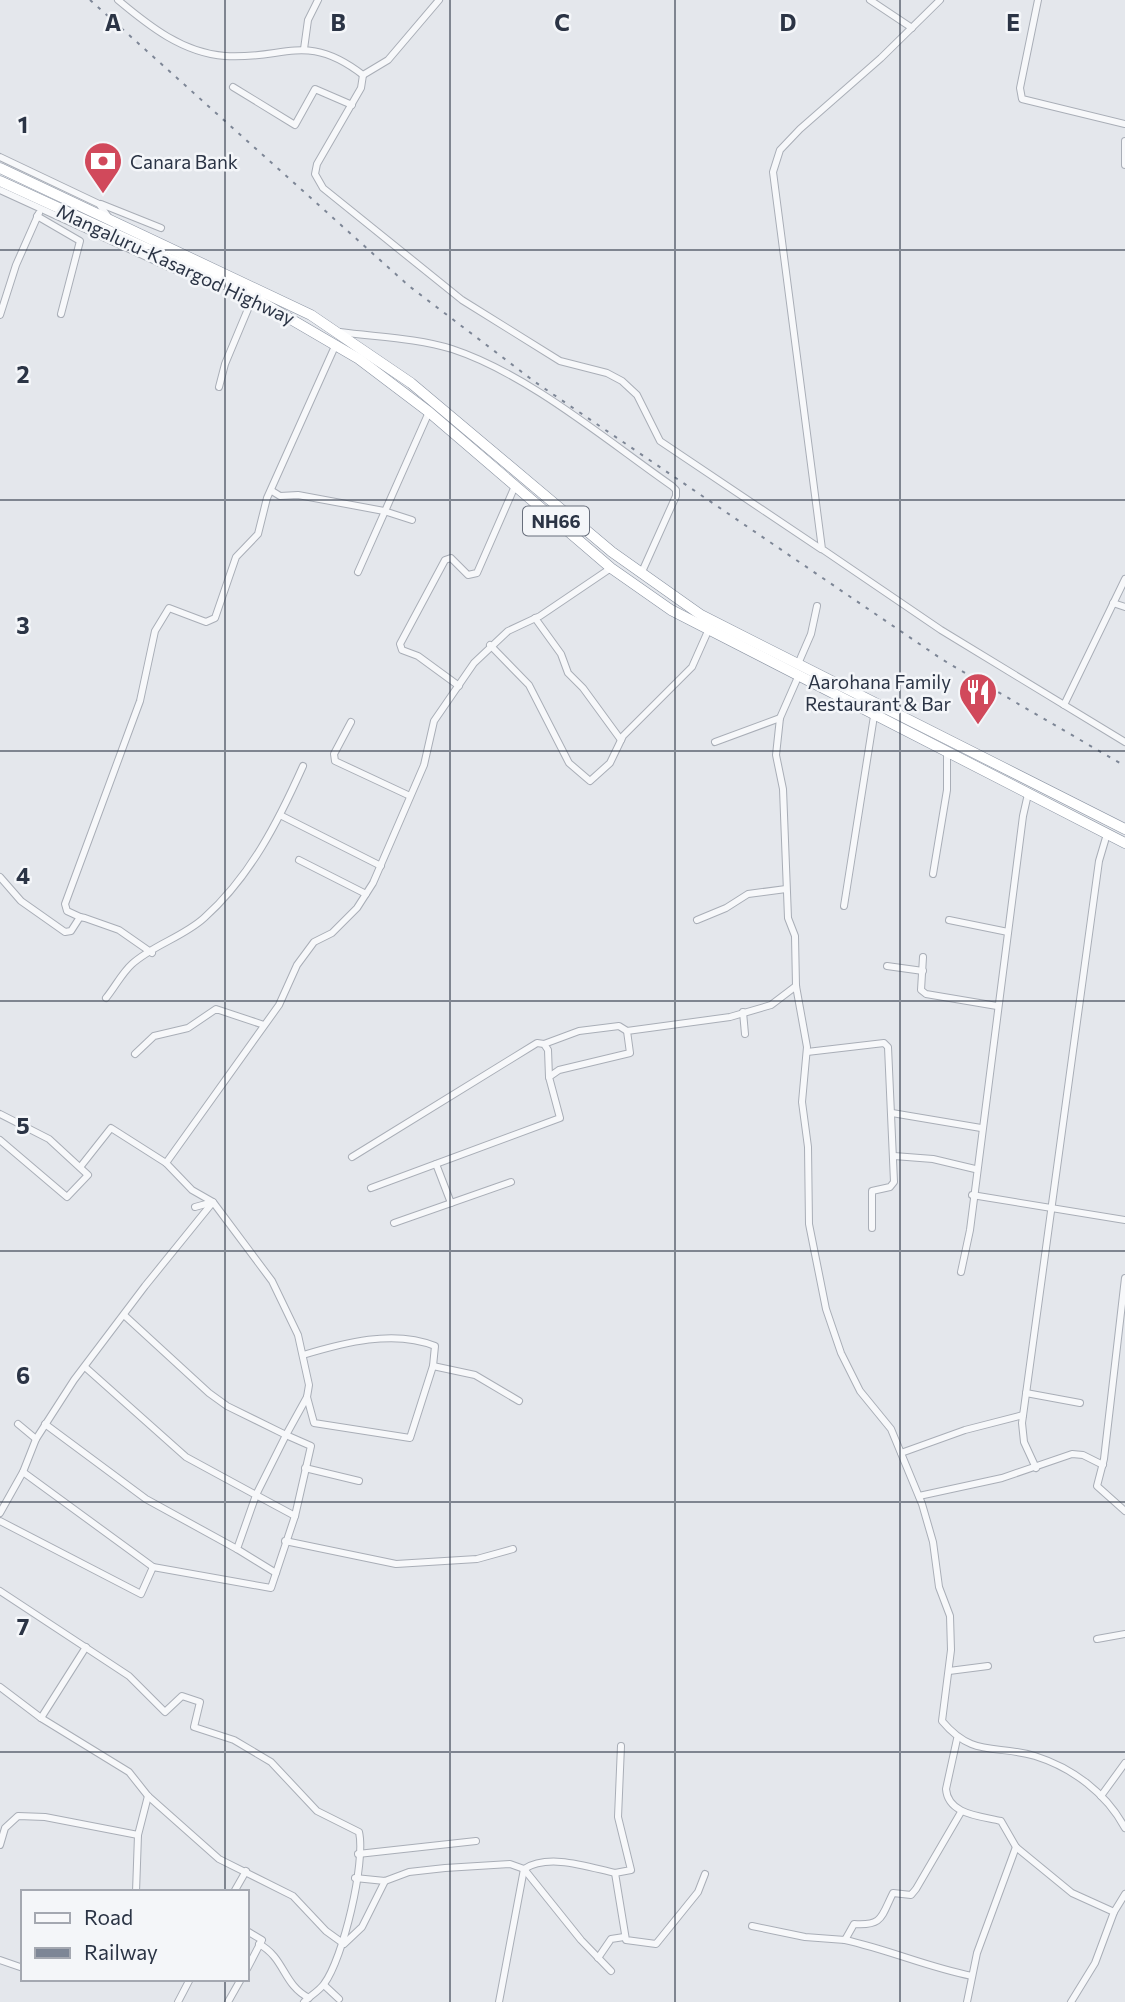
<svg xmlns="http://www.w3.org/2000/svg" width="1125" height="2002" viewBox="0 0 1125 2002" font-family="Commissioner,sans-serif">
<rect width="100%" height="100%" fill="#e4e7ec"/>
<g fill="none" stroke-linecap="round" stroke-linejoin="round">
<defs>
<g id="minor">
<path d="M 118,0 C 149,26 183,53 225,56 C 285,60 306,31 363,75"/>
<polyline points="870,0 912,28"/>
<polyline points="940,0 881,58 800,129 780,150 773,172 822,549 941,630 1125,742"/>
<polyline points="1038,0 1020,88 1022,99 1125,124"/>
<polyline points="304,49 308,20 318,0"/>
<polyline points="363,75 361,88 317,164 315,174 323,188 462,300 560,361 607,373 622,381 637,395 660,441 821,549"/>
<polyline points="363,75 388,60 439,0"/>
<polyline points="233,87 295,125 315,89 352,105"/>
<polyline points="1125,141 1125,165"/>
<polyline points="0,157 99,204 109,218"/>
<polyline points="0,190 173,269 193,273"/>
<polyline points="101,204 161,228"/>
<polyline points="37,216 80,241 61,314"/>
<polyline points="0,315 16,265 39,213"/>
<path d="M 340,332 C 377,337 417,338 452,349 C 528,374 606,440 672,486 L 676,490 L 676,496 L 641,574"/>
<polyline points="219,387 225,364 253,297"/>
<polyline points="272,491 280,496 298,495 384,511 412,520"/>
<polyline points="358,572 429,412"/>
<polyline points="1113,603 1125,607"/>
<polyline points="535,618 561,654 568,673 583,688 621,740"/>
<polyline points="490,645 529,685 569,763 590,781 610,763 623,736 692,667 708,631"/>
<polyline points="798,664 811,634 817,606"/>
<path d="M 798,677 L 780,718 L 776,755 L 783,789 L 788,918 L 795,936 L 796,986 L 807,1047 L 802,1102 L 808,1147 L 809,1224 L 826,1309 L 841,1353 L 860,1391 L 891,1429 L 922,1504 L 933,1542 L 939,1587 L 950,1616 L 951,1650 L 942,1721 C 973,1758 995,1744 1035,1756 C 1073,1768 1106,1793 1125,1828"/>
<polyline points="459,686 418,656 402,650 400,644 445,560 451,558 468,575 477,573 515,486"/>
<polyline points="1064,705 1125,579"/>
<polyline points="351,722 334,754 335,761 410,796"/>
<polyline points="715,742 780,718"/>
<polyline points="280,815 381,866"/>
<polyline points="299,860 366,894"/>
<polyline points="933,874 947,790 947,753"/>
<polyline points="0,877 21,901 65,932 71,931 80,917 85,918 119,930 152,953"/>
<polyline points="844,906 874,716"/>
<polyline points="80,917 67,911 65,904 140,701 155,631 169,608 206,622 215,618 236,557 258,534 267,498 336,344"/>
<polyline points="697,920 726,908 748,894 786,889"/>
<polyline points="949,920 1008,932"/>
<polyline points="923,957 921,990 926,994 997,1006"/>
<polyline points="887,966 923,971"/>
<path d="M 106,998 C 115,987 122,973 132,964 C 153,945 183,937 204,918 C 250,877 278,822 303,766"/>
<polyline points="743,1012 745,1034"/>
<polyline points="544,1044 579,1031 619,1026 627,1031"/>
<polyline points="807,1052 884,1043 888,1047 894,1182 890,1187 872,1191 872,1228"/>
<polyline points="135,1054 154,1036 188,1028 216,1009 264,1025"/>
<polyline points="892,1113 981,1128"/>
<polyline points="0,1114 49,1139 88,1175 67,1197 0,1140"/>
<polyline points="894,1156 933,1159 975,1169"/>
<polyline points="352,1157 537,1043 544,1044 548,1050 549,1077"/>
<polyline points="436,1164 451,1203"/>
<polyline points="81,1166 111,1128 166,1163"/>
<polyline points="371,1188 560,1118 549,1077 559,1070 630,1053 627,1031 730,1017 771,1005 796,986"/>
<polyline points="972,1195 1125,1220"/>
<polyline points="394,1223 511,1182"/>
<polyline points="961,1272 970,1230 1023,816 1028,794"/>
<polyline points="1125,1278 1104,1459 1097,1486 1125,1511"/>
<polyline points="124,1315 209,1393 227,1406 286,1435 256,1495 295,1516"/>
<path d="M 303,1355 C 343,1343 394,1329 435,1346 L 433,1366 L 410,1438 L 314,1423 L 307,1397"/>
<polyline points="433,1366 475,1375 519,1401"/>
<polyline points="85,1367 186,1457 256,1495 237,1549 276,1573"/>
<polyline points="1026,1393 1080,1403"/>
<polyline points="18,1424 36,1439"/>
<polyline points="45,1424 146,1499 237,1549"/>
<polyline points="901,1453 965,1430 1023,1415"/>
<polyline points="305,1468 359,1481"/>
<polyline points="1036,1468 1024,1442 1022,1423 1099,861 1107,834"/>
<polyline points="23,1472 153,1567"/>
<polyline points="919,1496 1002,1478 1072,1454 1083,1455 1103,1465"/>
<polyline points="0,1513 23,1472 36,1439 74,1380 145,1286 213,1202 192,1190 166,1163 279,1005 297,965 314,942 332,933 357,908 373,883 424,765 434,721 474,663 508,631 540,616 611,568"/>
<polyline points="0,1521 141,1594 153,1567 271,1588 295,1516 311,1446 286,1435 307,1397 309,1385 298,1335 272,1281 213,1202 195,1207"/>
<polyline points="285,1541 396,1564 477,1559 513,1549"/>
<path d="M 0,1591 L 129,1676 L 165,1712 L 182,1696 L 200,1702 L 194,1727 L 234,1740 L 271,1762 L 317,1811 L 359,1832 C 366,1862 343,1959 324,1984 C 319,1991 310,1996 304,2002"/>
<polyline points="1097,1639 1125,1634"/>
<polyline points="949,1671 988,1666"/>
<polyline points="0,1687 41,1718 129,1772 148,1796 219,1859 293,1896 326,1931 344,1944 362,1927 385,1881"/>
<polyline points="41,1718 86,1647"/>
<path d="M 957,1739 L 946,1789 C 948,1815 981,1816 1001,1821 L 1016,1847 L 1072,1893 L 1114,1912"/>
<polyline points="621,1746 618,1817 631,1870 615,1873 626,1940 656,1944 698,1892 705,1874"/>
<polyline points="1101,1796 1125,1763"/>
<polyline points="0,1845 5,1828 18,1816 45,1817 138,1835"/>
<polyline points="358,1854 476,1841"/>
<polyline points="355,1878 385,1881 409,1872 445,1868 510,1864 524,1869 581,1940 611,1971"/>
<polyline points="136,1892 138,1835 148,1796"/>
<polyline points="234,1892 246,1871"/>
<path d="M 752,1926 L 805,1937 L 845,1940 L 854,1924 C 883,1926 881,1917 893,1893 L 911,1895 L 916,1889 L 961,1812"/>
<polyline points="247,1931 262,1940 247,1969"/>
<path d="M 845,1940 C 890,1950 927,1967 972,1976"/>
<path d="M 259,1944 C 285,1958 283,1985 309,1998"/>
<polyline points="598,1958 611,1939 624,1937"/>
<polyline points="0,1960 23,1968"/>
<polyline points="324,1985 339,1999"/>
<polyline points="178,2002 190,1979"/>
<polyline points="228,2002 241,1979"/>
<path d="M 499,2002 L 524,1869 C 549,1853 588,1867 615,1873"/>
<polyline points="967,2002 977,1953 1016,1847"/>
<polyline points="1071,2002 1095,1963 1114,1912 1125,1894"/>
</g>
<g id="highway">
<polyline points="0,168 311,315 411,383 612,552 701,615 1125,829"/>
<polyline points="0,181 253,297 359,359 429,412 611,568 671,610 1125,843"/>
</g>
</defs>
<use href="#minor" stroke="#a9aeb7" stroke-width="8"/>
<use href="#highway" stroke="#8b94a3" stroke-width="11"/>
<use href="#minor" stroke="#f7f8fa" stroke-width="6"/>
<use href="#highway" stroke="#fff" stroke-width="10"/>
<polyline stroke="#7d8696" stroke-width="2" stroke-dasharray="3.5 7" stroke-linecap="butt" points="90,0 409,286 535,382 943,660 1125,766"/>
</g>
<path fill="none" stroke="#2b3445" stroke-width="2" stroke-opacity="0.55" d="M 225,0 L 225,1892M 450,0 L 450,2002M 675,0 L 675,2002M 900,0 L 900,2002M 0,250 L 1125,250M 0,500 L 1125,500M 0,751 L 1125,751M 0,1001 L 1125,1001M 0,1251 L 1125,1251M 0,1502 L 1125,1502M 0,1752 L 1125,1752M 225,1979 L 225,2002"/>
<defs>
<symbol id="bank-pin" viewBox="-11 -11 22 30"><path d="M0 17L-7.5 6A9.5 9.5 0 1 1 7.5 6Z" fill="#d1495b" stroke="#f4f6f9"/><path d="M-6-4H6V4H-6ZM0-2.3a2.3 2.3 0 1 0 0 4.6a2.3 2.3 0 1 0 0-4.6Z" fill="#fff"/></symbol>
<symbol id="restaurant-pin" viewBox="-11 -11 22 30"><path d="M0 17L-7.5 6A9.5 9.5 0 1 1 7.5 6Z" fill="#d1495b" stroke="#f4f6f9"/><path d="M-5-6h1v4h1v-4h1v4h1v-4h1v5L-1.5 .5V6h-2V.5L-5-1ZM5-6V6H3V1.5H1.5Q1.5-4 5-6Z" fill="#fff"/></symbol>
</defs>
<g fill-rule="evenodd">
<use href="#bank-pin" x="81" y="139" width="44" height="60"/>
<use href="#restaurant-pin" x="956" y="670" width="44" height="60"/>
</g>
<g text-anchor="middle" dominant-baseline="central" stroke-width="5" stroke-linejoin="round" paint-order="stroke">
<rect fill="#f4f6f9" stroke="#676e7b" stroke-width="2" x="523" y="506.5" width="66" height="29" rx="5"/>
<g font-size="18" font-weight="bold" fill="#2b3445">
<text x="556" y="521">NH66</text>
</g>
<g font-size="19" fill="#2b3445" stroke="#f4f6f9" text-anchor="start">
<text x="130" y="161">Canara Bank</text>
<text x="951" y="681" text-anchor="end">Aarohana Family<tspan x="951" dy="22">Restaurant &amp; Bar</tspan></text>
</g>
<g font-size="19" fill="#2b3445" stroke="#f4f6f9">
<text transform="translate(176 264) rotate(25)">Mangaluru-Kasargod Highway</text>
</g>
</g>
<g font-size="23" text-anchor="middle" font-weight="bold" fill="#2b3445" stroke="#f4f6f9" stroke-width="5" stroke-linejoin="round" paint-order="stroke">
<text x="113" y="31">A</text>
<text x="338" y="31">B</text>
<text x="562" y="31">C</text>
<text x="788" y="31">D</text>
<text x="1013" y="31">E</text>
<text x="23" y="133">1</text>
<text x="23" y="383">2</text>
<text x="23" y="634">3</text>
<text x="23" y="884">4</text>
<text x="23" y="1134">5</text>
<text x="23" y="1384">6</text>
<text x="23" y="1635">7</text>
</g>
<rect x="21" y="1890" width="228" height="91" fill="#f4f6f9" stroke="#a4a8b1" stroke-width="2"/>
<rect x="35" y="1913" width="35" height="10" fill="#f7f8fa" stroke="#a4a8b1" stroke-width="2"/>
<text x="84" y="1925" font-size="21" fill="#2b3445">Road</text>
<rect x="35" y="1948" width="35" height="10" fill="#7d8696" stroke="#a4a8b1" stroke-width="2"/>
<text x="84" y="1960" font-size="21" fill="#2b3445">Railway</text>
</svg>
